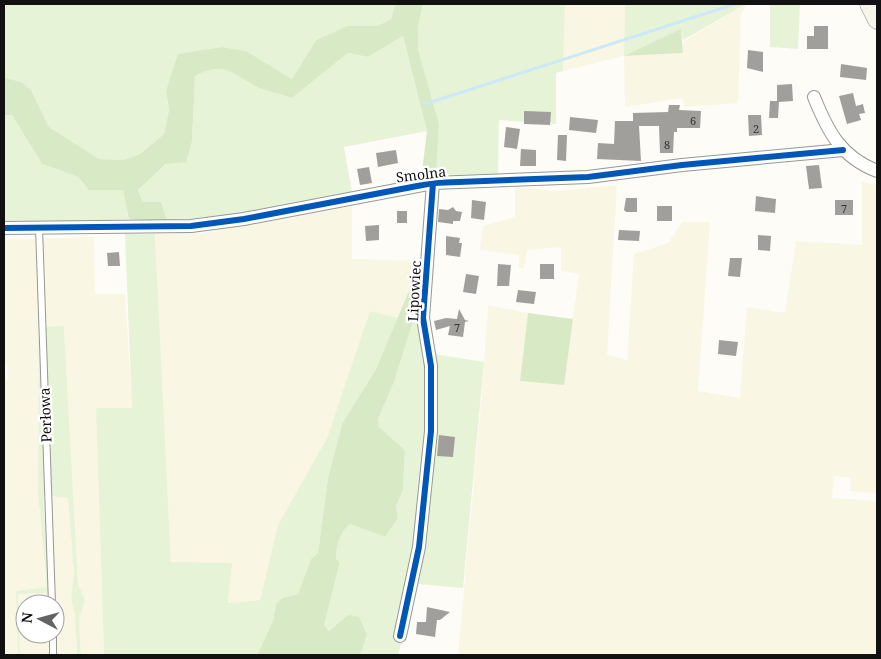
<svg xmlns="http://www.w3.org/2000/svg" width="881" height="659" viewBox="0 0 881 659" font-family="'Noto Serif',serif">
<rect width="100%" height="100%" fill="#fdfcf7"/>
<g fill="#f9f7e4">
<polygon points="565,4 625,4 624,56 682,53 684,41 746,4 741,15 738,103 684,107 682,98 625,107 624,56 563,71"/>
<polygon points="862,182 877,185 877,493 850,491 851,478 834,476 832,498 877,501 877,655 458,655 482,394 488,305 528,313 520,381 563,385 579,274 561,271 561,247 527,250 524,268 519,268 519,255 480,250 483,226 515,217 515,187 556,191 617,185 607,355 627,360 634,254 668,243 682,222 710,222 698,391 740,398 747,307 785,313 796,241 862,245"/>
<polygon points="352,206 352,259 419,261 412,284 398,318 370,311 327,438 278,525 260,600 228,603 231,563 171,563 155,234 200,233"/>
<polygon points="94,237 95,294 125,294 132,408 96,408 104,655 81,655 79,619 85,600 78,584 64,326 39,327 38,494 47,587 16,591 18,655 4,655 4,380 8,379 7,364 4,364 4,240"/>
<polygon points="43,495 68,498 74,574 71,597 75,615 77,655 52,655 55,634 55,604 50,586"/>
<polygon points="48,593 48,604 25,604 25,634 49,634 50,655 20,655 18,594"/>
</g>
<g fill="#e7f3d7">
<polygon points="4,4 395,4 391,19 377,26 347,26 316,40 292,79 246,51 222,47 166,91 169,110 164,134 140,154 123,160 99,159 49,127 31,90 4,78"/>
<polygon points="423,4 565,4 563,71 556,73 556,124 499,120 498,174 436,175 439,124 418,49 418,27"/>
<polygon points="625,4 746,4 683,40 681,30 624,56"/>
<polygon points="770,4 800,4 798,49 770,47"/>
<path d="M 403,36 L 427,131 L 344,147 L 352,192 L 240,214 L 167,221 L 143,202 L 138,190 L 192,141 L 195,76 C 226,60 232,75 259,88 C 269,92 281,94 292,98 L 348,53 L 368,57 Z"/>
<polygon points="4,115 12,115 42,164 78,177 89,190 123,190 129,219 4,224"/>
<polygon points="125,234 155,234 171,562 232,563 228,603 260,600 278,525 327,438 370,311 398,318 376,369 342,424 328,478 318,553 311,559 298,594 282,598 276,604 273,621 257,655 104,655 96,408 132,408"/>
<path d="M 418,306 L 427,361 L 428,418 L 402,641 L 398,655 L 360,655 L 367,635 L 348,615 L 329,631 L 324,625 L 340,562 L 336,559 C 336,546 340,532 350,524 L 385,537 L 398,518 L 396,506 L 403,490 L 405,450 L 379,427 L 378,419 L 394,382 Z"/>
<polygon points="64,326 78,584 85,600 79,619 81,655 77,655 75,615 71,597 74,574 68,498 43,495 51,604 48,604 48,593 18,594 20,655 18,655 16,591 47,587 38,494 39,327"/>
<polygon points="434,354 484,362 463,588 418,584 422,549"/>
</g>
<g fill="#d8eac5">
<path d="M 395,4 L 423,4 L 418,27 L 418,49 L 439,124 L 436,175 L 421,180 L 427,131 L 403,36 L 368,57 L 348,53 L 292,98 C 281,94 269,92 259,88 C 232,75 226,60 195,76 L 192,141 L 186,162 L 166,164 L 138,190 L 143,202 L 161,202 L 167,221 L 129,219 L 123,190 L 89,190 L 78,177 L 42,164 L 12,115 L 4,115 L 5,78 L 21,82 L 31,90 L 49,127 L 99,159 L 123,160 L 140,154 L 164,134 L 169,110 L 166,91 L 178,54 L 222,47 L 246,51 L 292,79 L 316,40 L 347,26 L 377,26 L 391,19 Z"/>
<polygon points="681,29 683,53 624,56"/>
<path d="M 419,261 L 423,261 L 418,306 L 394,382 L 378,419 L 379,427 L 405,450 L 403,490 L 396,506 L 398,518 L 385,537 L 350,524 C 340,532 336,546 336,559 L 340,562 L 324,625 L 329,631 L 348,615 L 359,617 L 367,635 L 360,655 L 257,655 L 273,621 L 276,604 L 282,598 L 298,594 L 311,559 L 318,553 L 328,478 L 342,424 L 376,369 L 412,284 Z"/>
<polygon points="528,313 573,319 564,385 520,381"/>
</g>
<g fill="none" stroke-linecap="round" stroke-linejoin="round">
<polyline stroke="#cde8f7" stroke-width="3" points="425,104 735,4"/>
</g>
<g fill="#a19f9c">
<polygon points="814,26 828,26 828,49 807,49 807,36 814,36"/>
<polygon points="748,50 763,52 763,72 747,68"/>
<polygon points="841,64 867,68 866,80 840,77"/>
<polygon points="792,84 793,101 779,102 778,118 769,118 770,101 777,101 777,85"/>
<polygon points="853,93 856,106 863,104 865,113 859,114 861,120 847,124 839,96"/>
<polygon points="669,105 680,105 679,110 701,111 700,128 677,128 677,132 674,132 673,153 660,153 659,126 639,126 641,161 597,159 598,143 614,144 615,121 633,121 633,113 668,112"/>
<polygon points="524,111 551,112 550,125 524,124"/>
<polygon points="748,115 761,115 762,135 749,136"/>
<polygon points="570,117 598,120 596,133 569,130"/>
<polygon points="506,127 520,129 517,149 504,147"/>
<polygon points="558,135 567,135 566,161 557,160"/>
<polygon points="521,149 536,150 536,166 520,166"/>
<polygon points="396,150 398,163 378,167 376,153"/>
<polygon points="819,165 822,188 809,189 806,166"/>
<polygon points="369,167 372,183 360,185 357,169"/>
<polygon points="756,196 776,199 775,213 755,211"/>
<polygon points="626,198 637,198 637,212 626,212 624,210"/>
<polygon points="472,200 486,202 484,220 471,218"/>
<rect x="835" y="200" width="18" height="15"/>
<rect x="657" y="206" width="15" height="15"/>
<polygon points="453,207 456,211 462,212 460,221 453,221 453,224 438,222 439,209 448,210"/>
<rect x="397" y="211" width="10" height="12"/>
<polygon points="379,225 379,240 366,241 365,226"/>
<polygon points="619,230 640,231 639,241 618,240"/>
<polygon points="758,235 771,236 770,251 758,250"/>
<polygon points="446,236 460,238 459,243 462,243 460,257 446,255"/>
<polygon points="119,252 120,266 108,266 107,253"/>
<polygon points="730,258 742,258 740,277 728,276"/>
<polygon points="498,264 511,265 509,286 497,286"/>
<rect x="540" y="264" width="14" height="15"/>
<polygon points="466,274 479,276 476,294 463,292"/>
<polygon points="518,290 536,292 534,304 516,302"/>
<polygon points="459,309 465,320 469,321 465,322 463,337 448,335 450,326 436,330 434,321 446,318 457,319"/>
<polygon points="719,340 738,342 736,356 718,354"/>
<polygon points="439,435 455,437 453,457 437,456"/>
<polygon points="427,607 450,612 440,620 437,620 435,637 416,634 417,622 426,622"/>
</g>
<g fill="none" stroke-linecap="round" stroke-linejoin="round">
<defs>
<g id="lane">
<polyline points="39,227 52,604"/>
<polyline points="53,634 53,655"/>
</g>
<g id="street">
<path d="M 814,97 C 828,132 841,157 877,171"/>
<polyline points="4,228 191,226 244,219 433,183 588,177 682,165 843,150"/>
<polyline points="400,636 419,547 431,431 431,366 423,318 433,183"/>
</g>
<polyline id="secondary" points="869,4 877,20"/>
</defs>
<use href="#lane" stroke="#979795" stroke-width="8"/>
<use href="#street" stroke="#979795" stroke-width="14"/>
<use href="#secondary" stroke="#8e8d8b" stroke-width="19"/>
<use href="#lane" stroke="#fffffe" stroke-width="6"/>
<use href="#street" stroke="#fffffe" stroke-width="12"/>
<use href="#secondary" stroke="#f6f4eb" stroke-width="18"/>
<defs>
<g id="cycleway">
<polyline points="4,228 191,226 244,219 433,183 588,177 682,165 843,150"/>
<polyline points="400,636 419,547 431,431 431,366 423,318 433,183"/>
</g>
</defs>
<use href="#cycleway" stroke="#fff" stroke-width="9"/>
<use href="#cycleway" stroke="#0057b8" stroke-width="6"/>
</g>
<g text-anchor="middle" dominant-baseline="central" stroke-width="5" stroke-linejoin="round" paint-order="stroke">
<g font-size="11" fill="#353434">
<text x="693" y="120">6</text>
<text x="756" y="128">2</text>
<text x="667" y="144">8</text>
<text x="844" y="208">7</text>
<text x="457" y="327">7</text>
</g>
<g font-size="14" fill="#111" stroke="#fff">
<text transform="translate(421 174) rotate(-7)">Smolna</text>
<text transform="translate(414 291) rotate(-87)">Lipowiec</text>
<text transform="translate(45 415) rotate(-92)">Perłowa</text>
</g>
</g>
<rect width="881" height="659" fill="none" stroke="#111111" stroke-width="10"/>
<g transform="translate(40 619) rotate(276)"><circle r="24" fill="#ffffff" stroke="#a0a0a0"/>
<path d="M0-4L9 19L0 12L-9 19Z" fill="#646362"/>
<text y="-8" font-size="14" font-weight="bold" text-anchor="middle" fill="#111111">N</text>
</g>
</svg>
